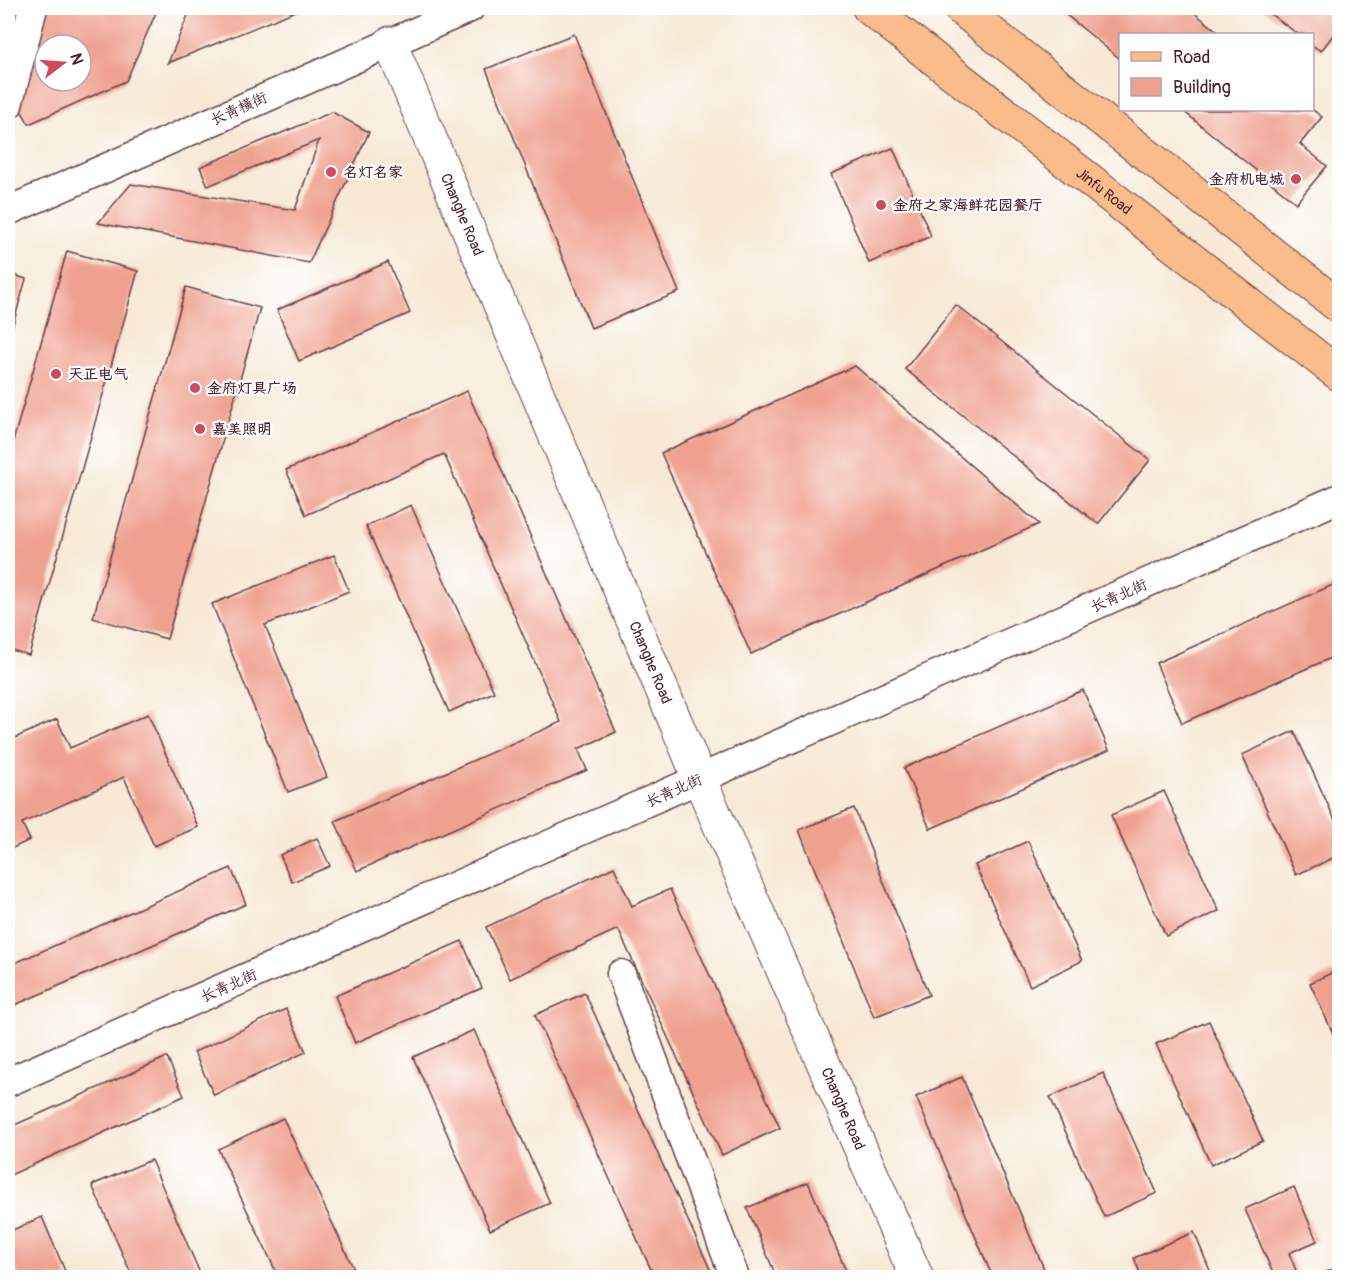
<svg xmlns="http://www.w3.org/2000/svg" width="1347" height="1285" viewBox="0 0 1347 1285" font-family="Pangolin,'LXGW WenKai TC',sans-serif">
<rect width="100%" height="100%" fill="#fff"/>
<filter id="ink" filterUnits="userSpaceOnUse"><feTurbulence type="fractalNoise" baseFrequency=".0167" numOctaves="2"/><feDisplacementMap in="SourceGraphic" scale="12" xChannelSelector="R" yChannelSelector="G"/><feConvolveMatrix kernelMatrix="1 2 1 2 8 2 1 2 1" color-interpolation-filters="sRGB"/></filter>
<filter id="wash" filterUnits="userSpaceOnUse"><feTurbulence type="fractalNoise" baseFrequency=".008" numOctaves="4" result="noise"/><feDisplacementMap in="SourceGraphic" scale="24" xChannelSelector="R" yChannelSelector="G"/><feGaussianBlur stdDeviation="1.35" result="paint"/><feColorMatrix in="noise" values="0 0 0 0 0 0 0 0 0 0 0 0 0 0 0 0 0 1.4 0 .05"/><feComposite in="paint" operator="in"/></filter>
<g filter="url(#wash)">
<rect width="100%" height="100%" fill="#f7e9d6"/>
<g id="blocks">
<g fill="#efa190" fill-rule="evenodd">
<path d="M 35,8 L 158,8 L 126,81 L 29,124 L 12,95 ZM 45,45 L 81,45 L 81,81 L 45,81 Z"/>
<polygon points="191,8 303,8 168,63"/>
<polygon points="1058,8 1188,8 1221,34 1120,34 1120,59"/>
<polygon points="1262,8 1333,8 1340,12 1340,26 1321,51 1312,45 1312,34 1298,34"/>
<polygon points="574,34 679,292 591,328 486,69"/>
<polygon points="1182,110 1313,110 1322,117 1300,144 1327,166 1296,203"/>
<polygon points="332,112 369,132 309,263 98,223 131,184 295,210 319,140 208,186 200,167"/>
<polygon points="893,148 931,236 869,263 831,174"/>
<polygon points="67,251 138,271 29,655 8,649 8,459"/>
<polygon points="388,262 410,313 299,361 277,310"/>
<polygon points="8,273 26,279 8,342"/>
<polygon points="186,287 260,308 167,639 93,618"/>
<polygon points="956,305 1150,460 1098,524 905,369"/>
<polygon points="855,366 1039,524 751,654 661,453"/>
<polygon points="467,391 616,732 578,749 587,770 357,871 335,821 561,722 444,454 306,515 286,470"/>
<polygon points="411,505 494,692 449,712 366,526"/>
<polygon points="334,555 349,591 265,625 327,777 288,792 212,604"/>
<polygon points="1335,584 1340,594 1340,654 1182,723 1156,663"/>
<polygon points="1083,690 1109,750 930,829 904,768"/>
<polygon points="148,714 198,827 154,846 124,777 22,823 30,840 8,850 8,741 57,719 70,748"/>
<polygon points="1294,731 1340,831 1340,855 1296,875 1242,755"/>
<polygon points="1164,791 1219,911 1166,936 1111,815"/>
<polygon points="854,808 929,995 874,1017 799,830"/>
<polygon points="317,838 330,866 292,882 280,855"/>
<polygon points="1028,841 1082,961 1030,986 975,865"/>
<polygon points="614,867 632,906 670,889 780,1128 722,1155 618,929 510,979 486,927"/>
<polygon points="231,868 246,904 8,1008 8,966"/>
<polygon points="462,941 482,988 355,1043 335,996"/>
<polygon points="1340,969 1340,1049 1310,983"/>
<polygon points="585,993 714,1278 645,1278 653,1274 535,1015"/>
<polygon points="286,1009 306,1052 214,1095 194,1052"/>
<polygon points="1209,1021 1263,1141 1211,1165 1156,1044"/>
<polygon points="474,1030 550,1203 490,1230 413,1057"/>
<polygon points="167,1057 184,1096 8,1176 8,1128"/>
<polygon points="1103,1073 1157,1193 1104,1217 1050,1097"/>
<polygon points="962,1077 1048,1278 993,1278 916,1097"/>
<polygon points="283,1118 358,1278 279,1278 218,1149"/>
<polygon points="151,1160 202,1278 133,1278 92,1185"/>
<polygon points="808,1182 849,1278 777,1278 747,1208"/>
<polygon points="1294,1187 1317,1241 1289,1253 1299,1278 1275,1278 1245,1209"/>
<polygon points="42,1217 68,1278 19,1278 8,1251 8,1232"/>
<polygon points="1194,1232 1213,1278 1142,1278 1134,1258"/>
<polygon points="1340,1266 1340,1278 1313,1278"/>
</g>
</g>
</g>
<g filter="url(#ink)">
<use href="#blocks" fill-opacity="0" stroke="#643d45" stroke-width="1.5"/>
<g fill="none" stroke-linecap="round" stroke-linejoin="round">
<defs>
<g id="minor">
<polyline points="8,105 33,8"/>
<polyline points="8,211 470,8"/>
<polyline points="621,974 735,1278"/>
<polyline points="8,1082 1340,498"/>
</g>
<g id="tertiary">
<path id="s1" d="M 390,43 L 700,780 L 917,1278"/>
</g>
<g id="primary">
<path id="s2" d="M 869,8 L 1340,375"/>
<polyline points="960,8 1340,307"/>
</g>
</defs>
<use href="#minor" stroke="#643d45" stroke-width="31"/>
<use href="#tertiary" stroke="#643d45" stroke-width="35"/>
<use href="#primary" stroke="#643d45" stroke-width="35"/>
<use href="#minor" stroke="#fff" stroke-width="28"/>
<use href="#tertiary" stroke="#fff" stroke-width="33"/>
<use href="#primary" stroke="#f9bc8a" stroke-width="33"/>
</g>
</g>
<g fill="#d1495b" stroke="#fff" stroke-width="2">
<circle cx="331" cy="172" r="6"/>
<circle cx="1296" cy="179" r="6"/>
<circle cx="881" cy="205" r="6"/>
<circle cx="56" cy="374" r="6"/>
<circle cx="195" cy="388" r="6"/>
<circle cx="200" cy="429" r="6"/>
</g>
<g text-anchor="middle" dominant-baseline="central" stroke-width="4.5" stroke-linejoin="round" paint-order="stroke">
<g font-size="15" fill="#4a1f2b" stroke="#fff">
<text transform="translate(239 109) rotate(-24)">长青横街</text>
<text stroke="none"><textPath href="#s2" startOffset="298">Jinfu Road</textPath></text>
<text stroke="none"><textPath href="#s1" startOffset="186">Changhe Road</textPath></text>
<text transform="translate(1119 596) rotate(-24)">长青北街</text>
<text stroke="none"><textPath href="#s1" startOffset="672">Changhe Road</textPath></text>
<text transform="translate(674 791) rotate(-24)">长青北街</text>
<text transform="translate(229 986) rotate(-24)">长青北街</text>
<text stroke="none"><textPath href="#s1" startOffset="1158">Changhe Road</textPath></text>
</g>
<g font-size="15" font-weight="bold" fill="#4a1f2b" stroke="#fff" text-anchor="start">
<text x="343" y="172">名灯名家</text>
<text x="1284" y="179" text-anchor="end">金府机电城</text>
<text x="893" y="205">金府之家海鲜花园餐厅</text>
<text x="68" y="374">天正电气</text>
<text x="207" y="388">金府灯具广场</text>
<text x="212" y="429">嘉美照明</text>
</g>
</g>
<rect width="1347" height="1285" fill="none" stroke="#fff" stroke-width="30"/>
<rect x="1119" y="33" width="195" height="78" fill="#ffffff" stroke="#b7a5aa" stroke-width="1.5"/>
<rect x="1131" y="52" width="30" height="9" fill="#f9bc8a" stroke="#b7a5aa" stroke-width="1.5"/>
<text x="1173" y="63" font-size="18" fill="#4a1f2b">Road</text>
<rect x="1131" y="78" width="30" height="18" fill="#efa190" stroke="#b7a5aa" stroke-width="1.5"/>
<text x="1173" y="93" font-size="18" fill="#4a1f2b">Building</text>
<g transform="translate(63 63) rotate(73)"><circle r="28" fill="#ffffff" stroke="#b7a5aa" stroke-width="1.5"/>
<path d="M0-4.5L10 22L0 15L-10 22Z" fill="#d1495b"/>
<text y="-9" font-size="16" font-weight="bold" text-anchor="middle" fill="#4a1f2b">N</text>
</g>
</svg>
